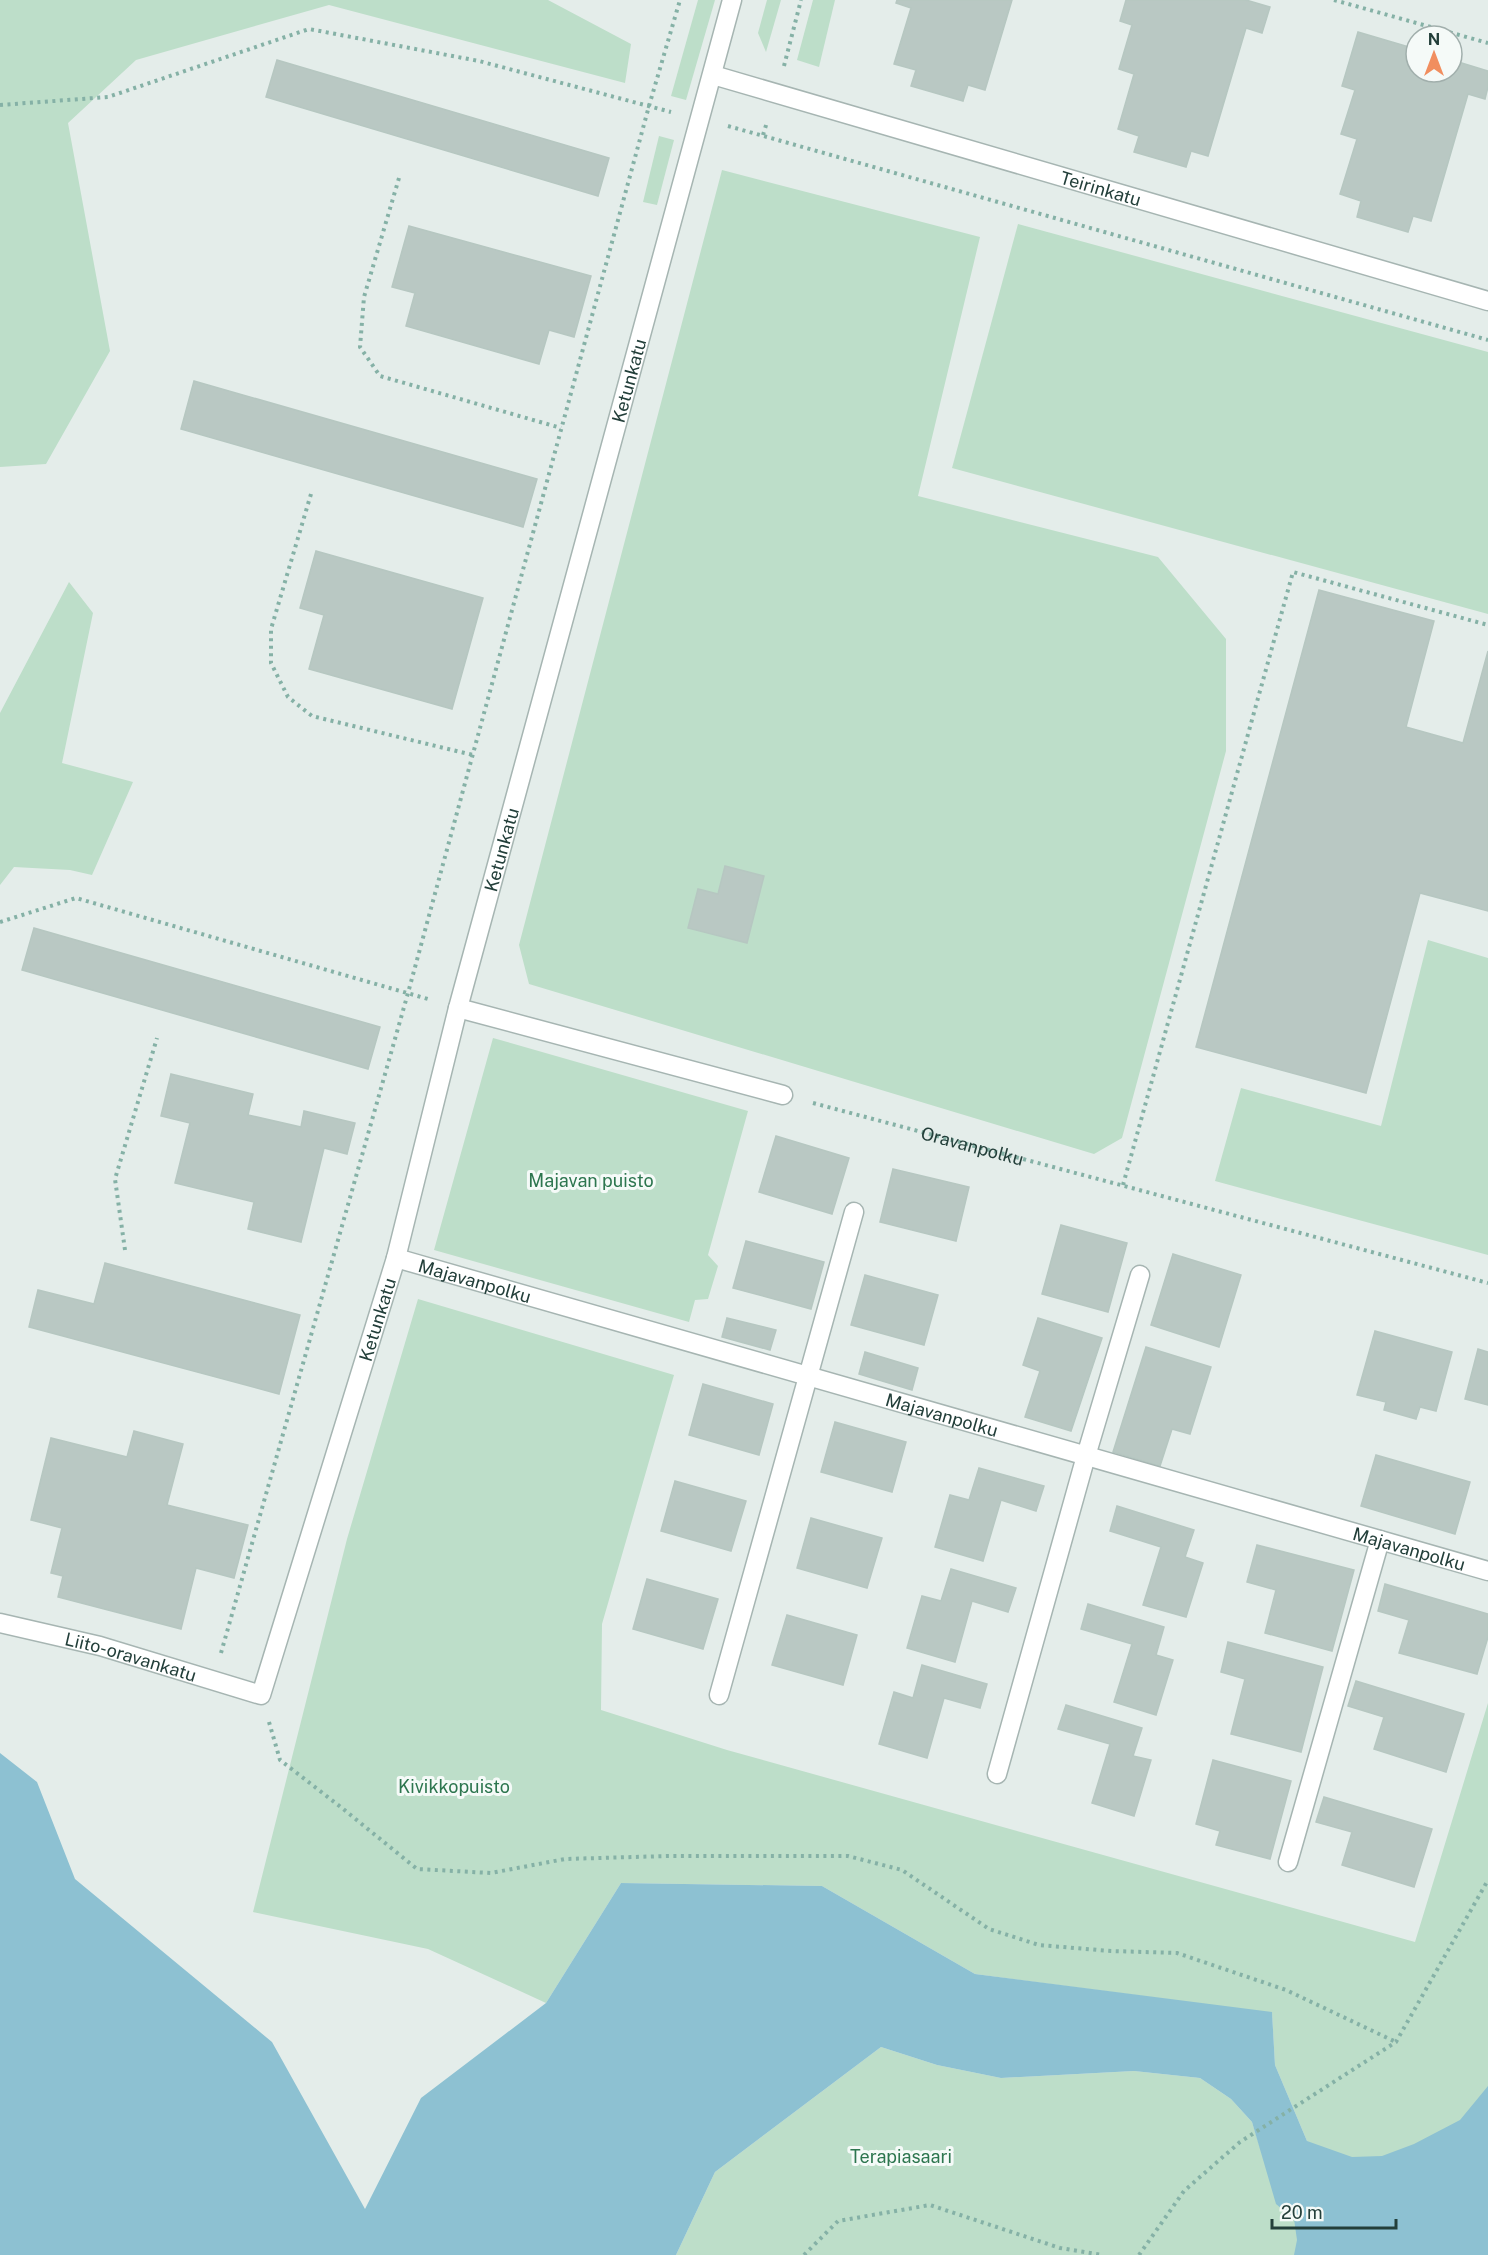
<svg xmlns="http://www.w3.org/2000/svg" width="1488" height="2255" viewBox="0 0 1488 2255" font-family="'Public Sans',sans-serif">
<rect width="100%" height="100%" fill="#e4edea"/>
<g fill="#bddec9">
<polygon points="0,0 548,0 631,44 625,83 329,5 136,60 68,123 110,351 46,464 0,467"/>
<polygon points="698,0 715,0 686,100 671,96"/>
<polygon points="767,0 781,0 766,52 758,33"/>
<polygon points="813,0 835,0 819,67 797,60"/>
<polygon points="659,136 674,140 657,205 643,202"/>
<polygon points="722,170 980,237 918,496 1158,557 1226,639 1226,751 1122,1138 1094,1154 529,984 519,945"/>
<polygon points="1018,224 1488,352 1488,614 952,468"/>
<polygon points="69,582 93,613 62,763 133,782 92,875 70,870 14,867 0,885 0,713"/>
<polygon points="1428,940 1488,958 1488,1255 1215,1181 1241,1088 1381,1126"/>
<polygon points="493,1038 748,1111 708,1255 718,1266 708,1299 695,1300 689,1322 434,1250"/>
<polygon points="418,1299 674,1375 602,1624 601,1710 727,1750 1415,1942 1488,1703 1488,2255 676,2255 715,2172 881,2047 937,2065 1001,2078 1134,2071 1200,2078 1231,2099 1252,2122 1270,2179 1307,2141 1275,2065 1272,2013 975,1974 822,1886 621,1883 546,2003 428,1949 253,1912 347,1539"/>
</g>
<polygon fill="#8dc1d2" points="0,1753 37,1782 75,1879 272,2042 365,2209 421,2098 546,2003 621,1883 822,1886 975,1974 1272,2012 1275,2065 1307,2141 1352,2157 1382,2156 1414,2144 1460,2120 1488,2086 1488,2255 1294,2255 1297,2240 1294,2219 1276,2204 1252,2122 1231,2099 1200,2078 1134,2071 1001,2078 937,2065 881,2047 715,2172 676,2255 0,2255"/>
<g fill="#b9c8c3" stroke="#b6c7c1" stroke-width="1.5">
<polygon points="897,0 1012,0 985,90 968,85 963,101 911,86 916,70 894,64 911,8 896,3"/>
<polygon points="1126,0 1246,0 1270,7 1262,33 1246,28 1208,156 1191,151 1186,167 1134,152 1139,136 1118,129 1134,74 1119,69 1132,25 1120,21"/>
<polygon points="1358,32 1416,49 1416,72 1452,72 1452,60 1488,71 1488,87 1485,99 1468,94 1431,221 1413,216 1408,232 1357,217 1361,201 1340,194 1357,139 1341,134 1355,90 1342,86"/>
<polygon points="277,60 609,158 598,196 266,97"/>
<polygon points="409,226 591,276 574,337 549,330 539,364 406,326 415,293 392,287"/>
<polygon points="194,381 537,479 523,527 181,429"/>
<polygon points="316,551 483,598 452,709 309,669 324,615 300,608"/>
<polygon points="1319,590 1434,621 1406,727 1463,743 1488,651 1488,911 1420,893 1366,1093 1196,1047"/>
<polygon points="725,866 764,876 747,943 688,928 698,889 718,894"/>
<polygon points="34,928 380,1027 368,1069 22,970"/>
<polygon points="171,1074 253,1094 248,1115 301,1127 304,1111 355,1123 347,1154 324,1148 301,1242 248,1229 254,1202 175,1183 190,1123 161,1116"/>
<polygon points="776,1136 849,1158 832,1214 759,1192"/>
<polygon points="893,1169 969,1187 956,1241 880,1222"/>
<polygon points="1061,1225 1127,1243 1108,1312 1042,1294"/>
<polygon points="746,1241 824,1262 811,1309 733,1288"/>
<polygon points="1173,1254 1241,1275 1219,1347 1151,1325"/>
<polygon points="105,1263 300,1315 279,1394 29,1327 38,1290 94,1304"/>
<polygon points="865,1275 938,1295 924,1345 851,1325"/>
<polygon points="727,1318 776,1330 770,1350 722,1337"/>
<polygon points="1038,1318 1102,1338 1071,1431 1025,1417 1040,1371 1023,1365"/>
<polygon points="1375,1331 1452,1352 1436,1411 1420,1407 1416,1419 1384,1410 1386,1402 1357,1395"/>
<polygon points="1146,1347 1211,1367 1190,1434 1172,1429 1160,1466 1113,1452"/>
<polygon points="1478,1349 1488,1352 1488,1405 1465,1399"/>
<polygon points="865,1352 918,1368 912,1390 859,1374"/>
<polygon points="703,1384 773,1404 759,1455 689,1435"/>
<polygon points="835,1422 906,1442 892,1492 821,1472"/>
<polygon points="134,1431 183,1444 167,1505 248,1525 234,1578 196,1568 181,1629 58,1597 63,1576 51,1573 62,1528 31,1520 51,1438 127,1457"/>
<polygon points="1376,1455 1470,1482 1455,1534 1361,1506"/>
<polygon points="979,1468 1044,1486 1036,1511 1001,1500 983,1561 935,1547 950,1495 969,1500"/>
<polygon points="675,1481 746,1501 731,1551 661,1531"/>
<polygon points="1117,1506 1194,1530 1185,1557 1203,1563 1186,1617 1143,1605 1161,1547 1110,1531"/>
<polygon points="811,1518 882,1538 867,1588 797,1568"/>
<polygon points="1257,1545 1354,1570 1332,1651 1265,1633 1276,1590 1247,1582"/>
<polygon points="951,1569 1016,1588 1008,1612 972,1601 955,1662 907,1648 922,1596 941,1601"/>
<polygon points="647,1579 718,1599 703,1649 633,1629"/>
<polygon points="1385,1584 1488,1614 1488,1637 1477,1674 1399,1653 1409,1620 1378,1611"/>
<polygon points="1088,1604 1164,1627 1156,1655 1173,1660 1156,1715 1114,1702 1132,1644 1081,1629"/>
<polygon points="787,1615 857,1635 843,1685 772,1665"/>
<polygon points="1228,1642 1323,1667 1301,1752 1231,1734 1245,1679 1221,1672"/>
<polygon points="922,1665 987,1684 980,1708 944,1698 927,1758 879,1744 894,1692 913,1698"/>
<polygon points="1356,1681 1464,1714 1446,1772 1374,1749 1384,1717 1348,1706"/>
<polygon points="1066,1705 1142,1728 1133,1756 1151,1760 1134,1816 1092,1803 1110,1744 1058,1729"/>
<polygon points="1213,1760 1291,1781 1270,1859 1216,1845 1220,1831 1196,1824"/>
<polygon points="1324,1797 1432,1829 1414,1887 1342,1865 1352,1832 1316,1822"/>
</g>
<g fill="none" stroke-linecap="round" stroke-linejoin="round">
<defs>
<g id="service">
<polyline points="719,1695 854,1212"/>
<polyline points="997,1774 1086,1456 1140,1275"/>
<polyline points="1288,1862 1380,1540"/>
</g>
<g id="minor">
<path id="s2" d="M 713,75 L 1488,301"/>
<polyline points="458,1008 783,1095"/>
<path id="s3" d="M 396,1258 L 1488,1571"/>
<path id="s4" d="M 0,1623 L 100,1646 L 261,1695 L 396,1258 L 458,1008 L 732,0"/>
</g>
</defs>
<use href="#service" stroke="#a6b5b2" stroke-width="21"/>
<use href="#minor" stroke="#a6b5b2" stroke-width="21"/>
<g stroke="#85b1a6" stroke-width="4" stroke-dasharray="3 4.5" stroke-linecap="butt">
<polyline points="1334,0 1488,43"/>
<polyline points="784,66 801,0"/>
<polyline points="0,105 108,97 309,29 479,61 671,112"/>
<polyline points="728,126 1488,340"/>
<polyline points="763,135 767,122"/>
<polyline points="399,178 364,297 360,347 380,376 561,428"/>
<polyline points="311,494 271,629 271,663 288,697 312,716 473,755"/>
<polyline points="0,922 76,898 428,999"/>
<path id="s1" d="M 813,1103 L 1488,1283"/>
<polyline points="1123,1185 1293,572 1488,625"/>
<polyline points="125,1250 115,1179 157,1038"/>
<polyline points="221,1653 408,993 649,106 680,0"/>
<polyline points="269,1722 280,1760 342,1808 417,1869 491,1873 565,1859 667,1856 848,1856 902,1870 989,1929 1039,1945 1111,1951 1177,1953 1286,1990 1396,2042"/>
<polyline points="804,2255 838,2221 930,2205 1060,2248 1103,2255"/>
<polyline points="1139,2255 1184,2191 1240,2142 1396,2042 1488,1880"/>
</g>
<use href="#service" stroke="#fff" stroke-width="18"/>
<use href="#minor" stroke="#fff" stroke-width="18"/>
</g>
<g text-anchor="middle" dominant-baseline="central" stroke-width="6" stroke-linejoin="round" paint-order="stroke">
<g font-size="18" fill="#233f3a" stroke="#f5faf8">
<text stroke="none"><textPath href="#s2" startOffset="404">Teirinkatu</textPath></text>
<text stroke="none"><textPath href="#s4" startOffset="1636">Ketunkatu</textPath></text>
<text stroke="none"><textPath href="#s4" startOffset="1150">Ketunkatu</textPath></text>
<text stroke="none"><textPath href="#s1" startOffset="165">Oravanpolku</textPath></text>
<text stroke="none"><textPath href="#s3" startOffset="82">Majavanpolku</textPath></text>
<text stroke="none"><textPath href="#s4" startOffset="664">Ketunkatu</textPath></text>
<text stroke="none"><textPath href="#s3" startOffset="568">Majavanpolku</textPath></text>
<text stroke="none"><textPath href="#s3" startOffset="1054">Majavanpolku</textPath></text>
<text stroke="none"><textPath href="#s4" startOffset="135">Liito-oravankatu</textPath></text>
</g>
<g font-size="18" fill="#2d764f" stroke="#f5faf8">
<text x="591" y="1180">Majavan puisto</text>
<text x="454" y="1786">Kivikkopuisto</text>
<text x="901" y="2156">Terapiasaari</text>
</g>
</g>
<g transform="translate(1434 54)"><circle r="28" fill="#f5faf8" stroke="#a1afac" stroke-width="1.5"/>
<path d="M0-4.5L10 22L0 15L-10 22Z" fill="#f18e5f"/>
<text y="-9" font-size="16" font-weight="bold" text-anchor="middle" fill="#233f3a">N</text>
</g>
<path d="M1272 2219v9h124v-9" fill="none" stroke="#233f3a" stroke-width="3"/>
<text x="1281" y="2219" font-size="18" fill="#233f3a" stroke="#f5faf8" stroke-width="4.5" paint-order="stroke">20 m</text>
</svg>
